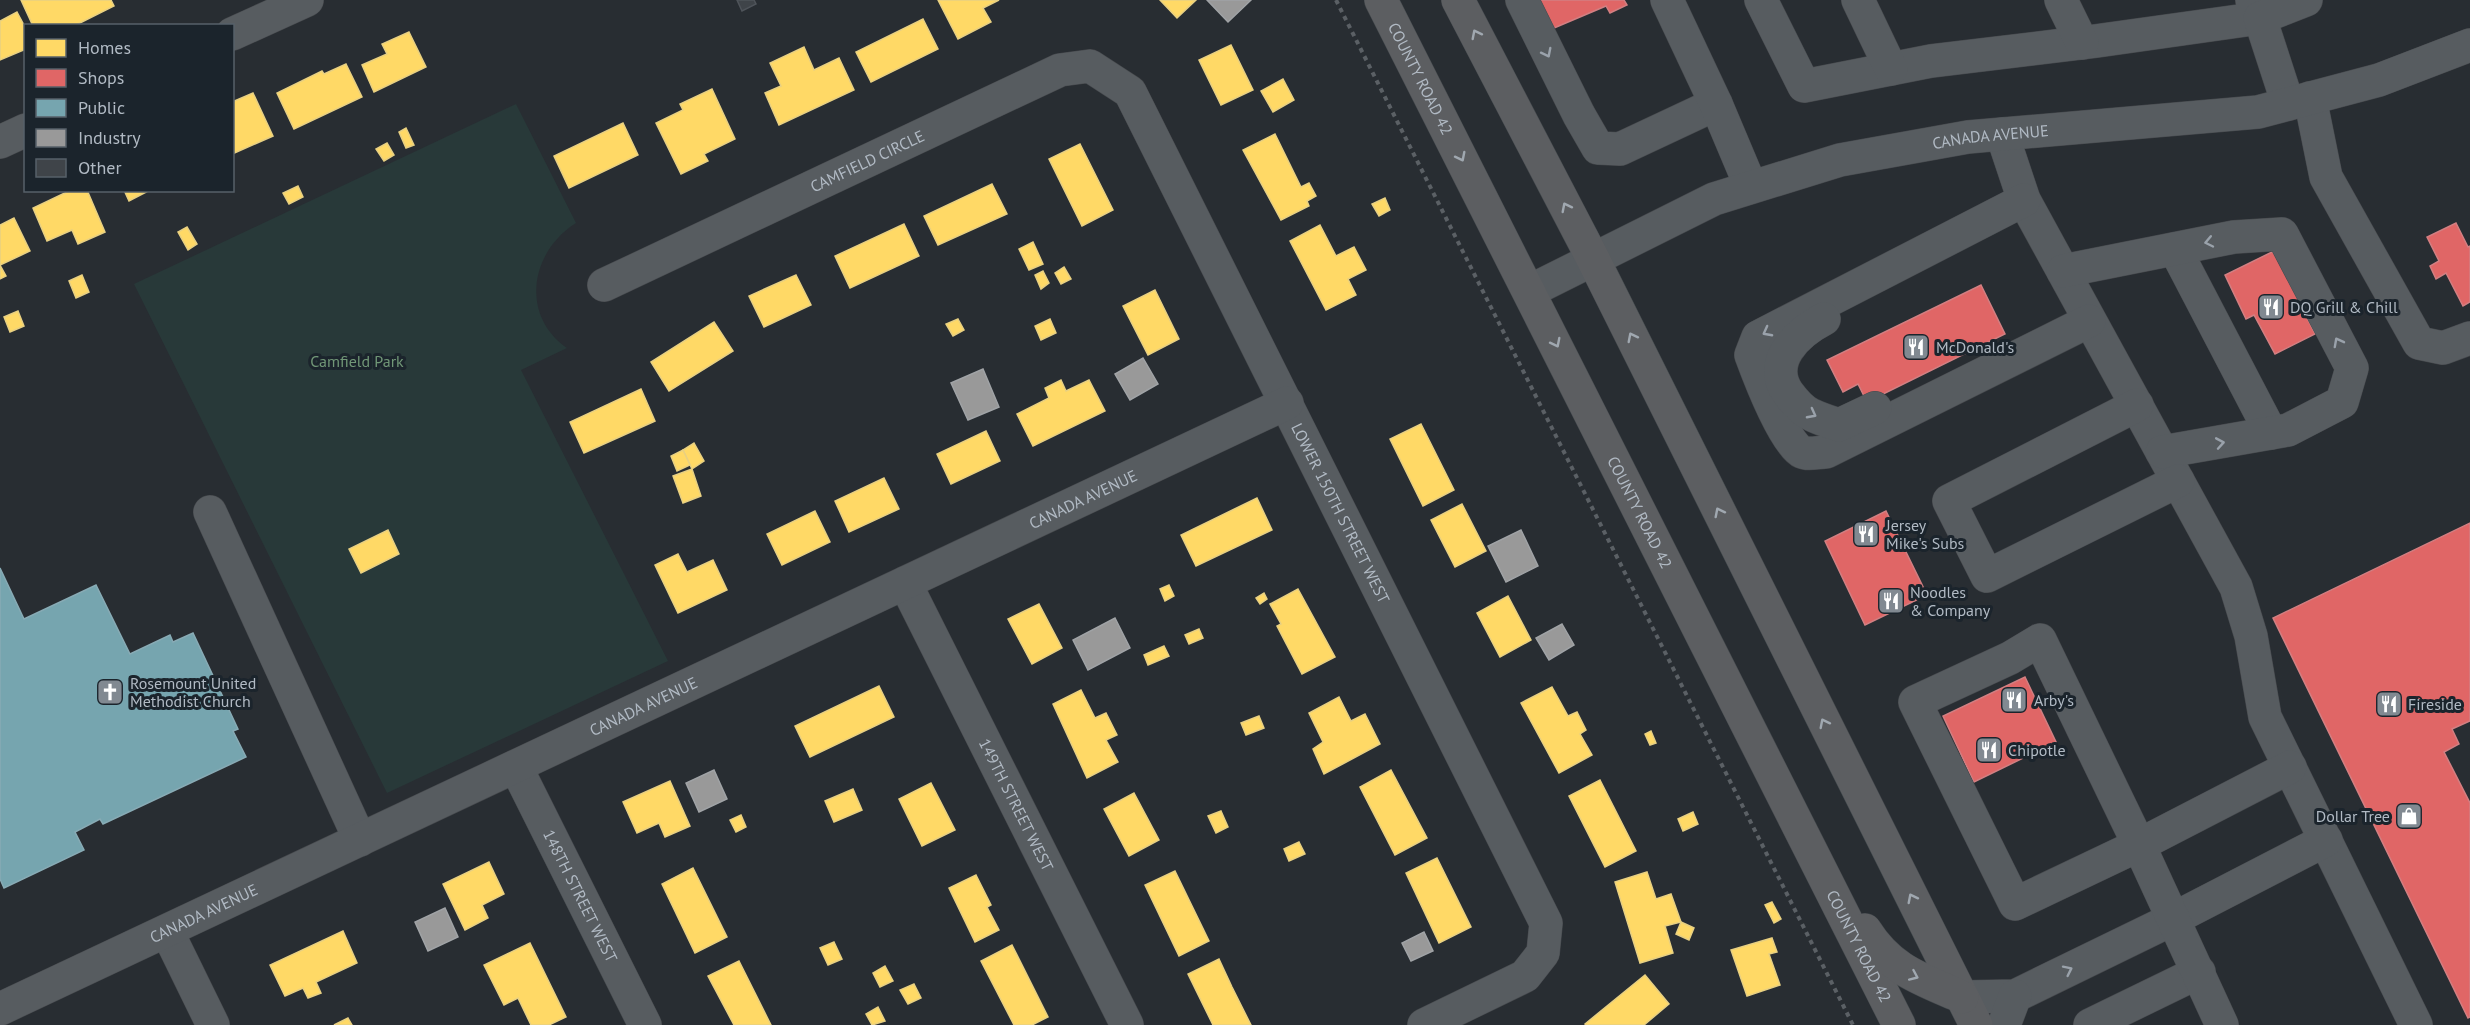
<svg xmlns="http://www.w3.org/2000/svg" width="2470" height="1025" viewBox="0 0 2470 1025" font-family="'PT Sans',sans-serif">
<rect width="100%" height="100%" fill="#282d32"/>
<path fill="#283939" d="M 516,104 L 576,223 C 530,252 520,315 567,348 L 521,370 L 668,661 L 387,793 L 134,284 Z"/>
<g fill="#ffd966" stroke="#e8d082" stroke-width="1.5">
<polygon points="21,0 111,0 114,6 74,26 33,26"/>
<polygon points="938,0 999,0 983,8 991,22 958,39"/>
<polygon points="1160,0 1196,0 1177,18"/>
<polygon points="17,12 26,29 26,49 0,60 0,21"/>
<polygon points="923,19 938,49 871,82 856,52"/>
<polygon points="409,32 426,67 374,92 362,65 387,54 382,44"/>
<polygon points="1231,45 1253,90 1221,105 1199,60"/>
<polygon points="804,47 814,70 839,58 854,90 779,125 765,93 781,86 770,63"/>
<polygon points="346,64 362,97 294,129 277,93 322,71 324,74"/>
<polygon points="1283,79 1294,100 1273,112 1261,91"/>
<polygon points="712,89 735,139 704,154 708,161 681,174 656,123 683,110 680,104"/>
<polygon points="253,93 273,136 232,154 232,102"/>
<polygon points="623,123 638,155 569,188 554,156"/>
<polygon points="406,128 414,145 406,148 399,132"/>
<polygon points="1275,134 1301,187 1309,183 1316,196 1307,201 1309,206 1281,220 1243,150"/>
<polygon points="387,143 394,155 384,161 376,149"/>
<polygon points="1080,144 1113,210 1082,226 1049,159"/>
<polygon points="992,184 1007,214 938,245 924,216"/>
<polygon points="298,186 303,197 289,204 283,193"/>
<polygon points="71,190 87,190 105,232 78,244 72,230 47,241 33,208"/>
<polygon points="124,190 150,190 129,201"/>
<polygon points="1385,198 1390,210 1379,216 1372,204"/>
<polygon points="14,218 30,251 0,265 6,276 0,279 0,225"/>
<polygon points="904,224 919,256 850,288 835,256"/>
<polygon points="1320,225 1336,256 1354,247 1366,270 1348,279 1356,295 1326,310 1290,241"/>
<polygon points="187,227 197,244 188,250 178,232"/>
<polygon points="1033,242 1043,264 1029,270 1019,249"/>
<polygon points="1064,267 1071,279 1061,284 1055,273"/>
<polygon points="1043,271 1049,283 1041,289 1035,275"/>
<polygon points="82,275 89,292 76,298 69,281"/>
<polygon points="796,275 811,305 764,327 749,296"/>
<polygon points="1155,290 1179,339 1148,355 1123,306"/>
<polygon points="18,311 24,326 10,332 4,317"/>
<polygon points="958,319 964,330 953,336 946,324"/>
<polygon points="1050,319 1056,333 1041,340 1035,326"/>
<polygon points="714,322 733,351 669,391 651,362"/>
<polygon points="1061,380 1066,391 1089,380 1105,411 1033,446 1017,414 1049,398 1045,388"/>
<polygon points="641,389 655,421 584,453 570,422"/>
<polygon points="1421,424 1454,490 1423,506 1390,439"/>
<polygon points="986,431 1000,461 951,484 937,454"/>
<polygon points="694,443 704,461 692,469 683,450"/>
<polygon points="683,450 690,465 677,471 671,456"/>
<polygon points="692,469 701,496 683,503 673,476"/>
<polygon points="884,478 899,509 849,532 835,501"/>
<polygon points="1257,498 1272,530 1196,566 1181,535"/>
<polygon points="1462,504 1486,551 1455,567 1431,520"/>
<polygon points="815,511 830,542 782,565 767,534"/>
<polygon points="388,530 399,554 361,573 349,549"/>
<polygon points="678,554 687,572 713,560 727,590 678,613 655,565"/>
<polygon points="1169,585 1174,596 1165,601 1160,589"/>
<polygon points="1298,589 1335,657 1302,674 1277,626 1281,624 1270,604"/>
<polygon points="1264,593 1267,599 1260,604 1256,598"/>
<polygon points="1508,596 1531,640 1500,657 1477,613"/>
<polygon points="1039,604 1062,648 1032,664 1008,619"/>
<polygon points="1199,629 1203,638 1189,644 1185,635"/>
<polygon points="1164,646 1169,656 1148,665 1144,655"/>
<polygon points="879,686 894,717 810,757 795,726"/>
<polygon points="1552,687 1568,716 1577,712 1586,730 1580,734 1592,755 1559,773 1521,703"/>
<polygon points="1081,690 1095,718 1106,713 1117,735 1106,740 1118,762 1087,778 1053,704"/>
<polygon points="1339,697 1351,721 1365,714 1380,744 1324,774 1313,749 1323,742 1309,713"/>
<polygon points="1259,716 1264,728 1246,735 1241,723"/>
<polygon points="1651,731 1656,743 1650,745 1645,734"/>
<polygon points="1391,770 1427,838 1395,855 1360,787"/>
<polygon points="1600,780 1636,851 1605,867 1569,796"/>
<polygon points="670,781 690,826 665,837 659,823 637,833 623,802"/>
<polygon points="931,783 955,830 922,846 899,799"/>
<polygon points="853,789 862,810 834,822 825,801"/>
<polygon points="1134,793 1159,840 1129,856 1104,809"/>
<polygon points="1221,811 1228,827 1216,833 1208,816"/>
<polygon points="1693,812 1698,824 1683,831 1678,819"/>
<polygon points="741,815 746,827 736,832 730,820"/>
<polygon points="1299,842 1305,854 1289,861 1284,849"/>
<polygon points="1437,858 1471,927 1439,943 1406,873"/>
<polygon points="489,862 504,894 482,905 488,918 465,930 443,884"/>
<polygon points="693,868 727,937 695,953 662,884"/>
<polygon points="1175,871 1209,941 1179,956 1145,885"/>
<polygon points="1647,872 1656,899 1671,894 1681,922 1665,926 1673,953 1640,963 1615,882"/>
<polygon points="976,875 991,905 987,907 999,930 975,942 949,888"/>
<polygon points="1772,902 1781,919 1774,923 1765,905"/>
<polygon points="1681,922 1694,928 1689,940 1676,934"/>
<polygon points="343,931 357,963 316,982 321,993 308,998 303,988 285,996 270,965"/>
<polygon points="1772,938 1777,952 1769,954 1780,985 1747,996 1731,950"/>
<polygon points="834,942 842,959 828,965 820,948"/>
<polygon points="530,943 566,1017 549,1025 531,1025 518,998 504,1005 484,965"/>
<polygon points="1012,945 1048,1017 1032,1025 1014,1025 981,961"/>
<polygon points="1219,959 1232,987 1251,1025 1213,1025 1188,974"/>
<polygon points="739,961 771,1025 734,1025 708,976"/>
<polygon points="885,966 893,981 880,987 873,973"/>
<polygon points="1645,975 1669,1004 1644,1025 1586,1025 1585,1024"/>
<polygon points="914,984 921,998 908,1004 900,990"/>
<polygon points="878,1007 885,1021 872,1025 866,1014"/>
<polygon points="348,1018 352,1025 334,1025"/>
</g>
<g fill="#e06666" stroke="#d27f82" stroke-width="1.5">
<polygon points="1537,0 1624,0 1627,5 1610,13 1606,6 1554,28"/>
<polygon points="2456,223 2468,247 2470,246 2470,302 2463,306 2446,273 2436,279 2430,266 2439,261 2427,237"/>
<polygon points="2274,251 2315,334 2275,354 2254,315 2246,319 2225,275"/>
<polygon points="1981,285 2005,334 1867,402 1858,384 1843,392 1827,360"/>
<polygon points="1886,511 1927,595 1865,625 1825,541"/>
<polygon points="2470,523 2470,721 2452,729 2459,744 2444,752 2470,803 2470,1017 2468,1018 2273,618"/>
<polygon points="2025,677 2056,742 1974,782 1943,716"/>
</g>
<polygon fill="#76a5af" stroke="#88abb5" stroke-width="1.5" points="0,568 24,619 96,585 130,654 170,635 173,642 193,633 238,729 233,731 246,757 103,824 100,819 75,832 84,850 4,888 0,879"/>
<g fill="#999" stroke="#a0a3a6" stroke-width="1.5">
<polygon points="1207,0 1251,0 1228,22"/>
<polygon points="1143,358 1158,384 1130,400 1115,374"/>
<polygon points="983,369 999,407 968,420 951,383"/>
<polygon points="1521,530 1538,566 1506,582 1488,546"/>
<polygon points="1115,618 1130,648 1088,670 1073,640"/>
<polygon points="1562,624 1574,645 1549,660 1536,638"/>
<polygon points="714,770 727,799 699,812 686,783"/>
<polygon points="445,908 458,937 428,951 415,922"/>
<polygon points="1424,932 1433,951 1411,961 1402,943"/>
</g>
<polygon fill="#3f4449" stroke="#4f545a" stroke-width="1.5" points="737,0 754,0 756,4 742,11"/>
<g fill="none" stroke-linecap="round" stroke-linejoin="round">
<defs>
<g id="minor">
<polyline points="1522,0 1579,115 1598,148 1620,149 1716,104"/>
<polyline points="1667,0 1716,104 1751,187"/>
<polyline points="1761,0 1804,86 1931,61 2096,41 2260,18 2252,0"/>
<polyline points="1858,0 1891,69"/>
<polyline points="2061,0 2082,43"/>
<polyline points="232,34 307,0"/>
<polyline points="2310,98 2326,177 2419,343 2443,348 2470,338"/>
<polyline points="2288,104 2260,18 2306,0"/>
<polyline points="2002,134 2024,200 2236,587 2251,636 2265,717 2416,1025"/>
<polyline points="0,142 26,130"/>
<path d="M 2024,200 L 1758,337 L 1751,355 C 1758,374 1785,445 1802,452 C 1808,455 1819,452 1826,452 L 2089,321"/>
<polyline points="2175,249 2271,433"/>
<polyline points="2063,271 2234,237 2282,234 2352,368 2342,402 2288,430 2162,452"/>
<path id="s1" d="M 604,285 L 1060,70 L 1090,66 L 1130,92 L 1546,923 L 1543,953 L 1525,976 L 1424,1025"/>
<path id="s2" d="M 1530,291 L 1714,199 L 1840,160 L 1968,137 L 2258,112 L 2379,80 L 2470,45"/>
<path d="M 1824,319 C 1797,333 1766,362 1788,393 C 1794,401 1802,411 1812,415 C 1820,419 1830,422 1839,425 L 1875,408"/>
<polyline points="2137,405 1949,501 1987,576 2178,481"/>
<polyline points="210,512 360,840"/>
<path id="s3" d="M 905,583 L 1127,1025"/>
<path id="s4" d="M 516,767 L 645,1025"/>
<polyline points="167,931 213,1025"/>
<polyline points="1962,997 2015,996 2173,919 2326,840"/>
<path id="s5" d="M 0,1009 L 1287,403"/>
<polyline points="2004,1025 2015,996"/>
<polyline points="2090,1025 2199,972"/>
<polyline points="2222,1025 2139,845 2015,904 1915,702 2010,658 2040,640 2139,845 2290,767"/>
</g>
<g id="highway">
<path id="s6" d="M 1381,0 L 1899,1025"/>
<polyline points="1458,0 1593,259 1976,1025"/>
<path d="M 1865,930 C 1890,970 1921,979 1962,997"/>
</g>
</defs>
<use href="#minor" stroke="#46494d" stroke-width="34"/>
<use href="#highway" stroke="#44494d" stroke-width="34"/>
<polyline stroke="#5b6065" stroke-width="4" stroke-dasharray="4.5 4.5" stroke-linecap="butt" points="1336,0 1853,1025"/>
<use href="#minor" stroke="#575c60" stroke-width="33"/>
<use href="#highway" stroke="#5c5e61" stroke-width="33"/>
</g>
<defs><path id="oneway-chevron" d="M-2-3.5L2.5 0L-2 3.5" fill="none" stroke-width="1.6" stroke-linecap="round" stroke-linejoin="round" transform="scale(1.5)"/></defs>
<g stroke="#a0a8b0">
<use href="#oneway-chevron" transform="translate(1476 34) rotate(-117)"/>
<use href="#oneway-chevron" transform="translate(1461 157) rotate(63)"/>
<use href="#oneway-chevron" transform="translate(1566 207) rotate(-117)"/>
<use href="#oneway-chevron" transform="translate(1632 337) rotate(-117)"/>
<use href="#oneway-chevron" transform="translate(1556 343) rotate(63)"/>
<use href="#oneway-chevron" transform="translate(1719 512) rotate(-117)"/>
<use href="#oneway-chevron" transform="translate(1824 723) rotate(-117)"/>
<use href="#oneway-chevron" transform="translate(1912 898) rotate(-117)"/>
<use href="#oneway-chevron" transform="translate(1914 976) rotate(24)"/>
</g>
<g stroke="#9aa2ab">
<use href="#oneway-chevron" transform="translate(1547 53) rotate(63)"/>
<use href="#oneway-chevron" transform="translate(2209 242) rotate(168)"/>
<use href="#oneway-chevron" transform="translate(1767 332) rotate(152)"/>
<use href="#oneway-chevron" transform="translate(2338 342) rotate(-118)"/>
<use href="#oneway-chevron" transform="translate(1812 414) rotate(28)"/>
<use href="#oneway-chevron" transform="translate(2220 443) rotate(-10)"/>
<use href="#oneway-chevron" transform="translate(2068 970) rotate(-26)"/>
</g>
<defs>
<symbol id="restaurant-square" viewBox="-11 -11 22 22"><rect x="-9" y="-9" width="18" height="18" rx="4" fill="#818991" stroke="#1b242c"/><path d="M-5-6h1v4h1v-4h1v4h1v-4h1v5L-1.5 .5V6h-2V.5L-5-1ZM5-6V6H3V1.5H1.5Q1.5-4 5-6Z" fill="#fff"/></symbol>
<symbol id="church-square" viewBox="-11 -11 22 22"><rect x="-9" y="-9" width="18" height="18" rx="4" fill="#818991" stroke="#1b242c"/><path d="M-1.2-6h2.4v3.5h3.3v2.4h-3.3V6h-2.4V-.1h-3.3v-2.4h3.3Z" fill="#fff"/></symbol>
<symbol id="shop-square" viewBox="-11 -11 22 22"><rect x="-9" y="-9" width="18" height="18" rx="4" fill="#818991" stroke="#1b242c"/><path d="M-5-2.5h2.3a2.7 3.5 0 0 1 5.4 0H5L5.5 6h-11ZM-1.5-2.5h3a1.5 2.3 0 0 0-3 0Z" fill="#fff"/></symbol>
</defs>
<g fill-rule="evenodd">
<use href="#restaurant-square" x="2256" y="292" width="30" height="30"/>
<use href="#restaurant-square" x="1901" y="332" width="30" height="30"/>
<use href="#restaurant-square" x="1851" y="519" width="30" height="30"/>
<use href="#restaurant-square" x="1876" y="586" width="30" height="30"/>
<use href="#church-square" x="95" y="677" width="30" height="30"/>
<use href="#restaurant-square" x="1999" y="685" width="30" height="30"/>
<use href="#restaurant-square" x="2374" y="689" width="30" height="30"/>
<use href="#restaurant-square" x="1974" y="735" width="30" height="30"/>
<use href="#shop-square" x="2394" y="801" width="30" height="30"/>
</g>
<g text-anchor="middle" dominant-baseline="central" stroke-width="6" stroke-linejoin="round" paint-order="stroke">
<g font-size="16" fill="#b1bac4" stroke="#1b242c">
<text stroke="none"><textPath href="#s6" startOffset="88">COUNTY ROAD 42</textPath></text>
<text stroke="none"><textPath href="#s2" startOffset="490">CANADA AVENUE</textPath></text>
<text stroke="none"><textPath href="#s1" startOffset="291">CAMFIELD CIRCLE</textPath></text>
<text stroke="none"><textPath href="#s5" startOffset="1197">CANADA AVENUE</textPath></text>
<text stroke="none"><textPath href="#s6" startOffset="574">COUNTY ROAD 42</textPath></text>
<text stroke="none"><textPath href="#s1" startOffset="1053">LOWER 150TH STREET WEST</textPath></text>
<text stroke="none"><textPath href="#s5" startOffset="711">CANADA AVENUE</textPath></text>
<text stroke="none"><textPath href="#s3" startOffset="248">149TH STREET WEST</textPath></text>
<text stroke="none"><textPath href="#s4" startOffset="144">148TH STREET WEST</textPath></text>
<text stroke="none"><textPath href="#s5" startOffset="225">CANADA AVENUE</textPath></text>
<text stroke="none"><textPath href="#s6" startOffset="1060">COUNTY ROAD 42</textPath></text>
</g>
<g font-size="16" fill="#b1bac4" stroke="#1b242c" text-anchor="start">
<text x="2290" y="307">DQ Grill &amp; Chill</text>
<text x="1936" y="347">McDonald's</text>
<text x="1886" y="525">Jersey<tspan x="1886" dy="18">Mike's Subs</tspan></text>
<text x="1910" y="592">Noodles<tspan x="1910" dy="18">&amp; Company</tspan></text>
<text x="130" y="683">Rosemount United<tspan x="130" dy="18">Methodist Church</tspan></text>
<text x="2034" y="700">Arby's</text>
<text x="2408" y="704">Fireside</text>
<text x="2008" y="750">Chipotle</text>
<text x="2390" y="816" text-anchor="end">Dollar Tree</text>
</g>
<g font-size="16" fill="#719777" stroke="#1b242c">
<text x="357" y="361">Camfield Park</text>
</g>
</g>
<rect x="24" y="24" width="210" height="168" fill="#1b242c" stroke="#576069" stroke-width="1.5"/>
<rect x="36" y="39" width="30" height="18" fill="#ffd966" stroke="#576069" stroke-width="1.5"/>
<text x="78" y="54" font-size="18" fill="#b1bac4">Homes</text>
<rect x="36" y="69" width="30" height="18" fill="#e06666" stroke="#576069" stroke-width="1.5"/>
<text x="78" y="84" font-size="18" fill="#b1bac4">Shops</text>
<rect x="36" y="99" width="30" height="18" fill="#76a5af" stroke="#576069" stroke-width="1.5"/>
<text x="78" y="114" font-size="18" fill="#b1bac4">Public</text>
<rect x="36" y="129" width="30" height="18" fill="#999999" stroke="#576069" stroke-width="1.5"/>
<text x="78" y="144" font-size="18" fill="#b1bac4">Industry</text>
<rect x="36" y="159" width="30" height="18" fill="#3f4449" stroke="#576069" stroke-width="1.5"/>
<text x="78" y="174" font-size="18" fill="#b1bac4">Other</text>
</svg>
